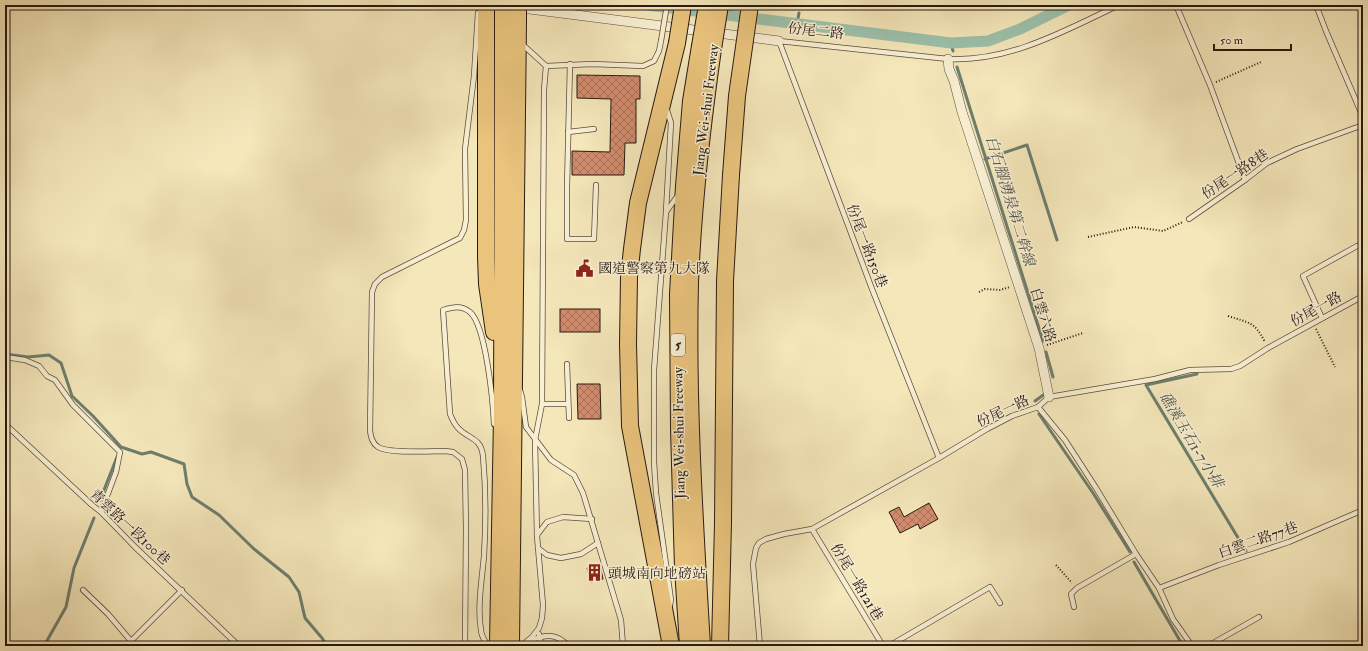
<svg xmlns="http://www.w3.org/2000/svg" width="1368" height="651" viewBox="0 0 1368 651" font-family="'IM FELL Double Pica','Noto Serif TC',serif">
<defs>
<pattern id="building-cross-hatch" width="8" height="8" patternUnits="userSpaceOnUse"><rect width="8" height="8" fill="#d28c6e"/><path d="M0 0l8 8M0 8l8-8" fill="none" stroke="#aa7259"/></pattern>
</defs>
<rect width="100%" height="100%" fill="#f4e7ba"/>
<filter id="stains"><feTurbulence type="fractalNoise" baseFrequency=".005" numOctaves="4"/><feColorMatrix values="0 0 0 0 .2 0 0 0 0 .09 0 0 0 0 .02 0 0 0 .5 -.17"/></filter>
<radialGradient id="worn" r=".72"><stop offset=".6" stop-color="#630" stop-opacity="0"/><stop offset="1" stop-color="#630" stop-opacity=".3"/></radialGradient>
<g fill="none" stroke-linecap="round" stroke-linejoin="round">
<g stroke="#6d7e6e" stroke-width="3">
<polyline points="797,24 799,13"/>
<polyline points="951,43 953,51"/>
<polyline points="957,67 1043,341"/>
<polyline points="985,159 1027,145 1057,240"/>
<polyline points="1046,352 1053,377"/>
<polyline points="5,354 28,357 49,355 61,363 72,396 93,416 121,447 142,454 151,452 184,464 187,484 192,497 219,515 254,549 289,577 299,592 305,618 322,638 327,646"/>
<polyline points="1197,374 1146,385 1246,551"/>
<polyline points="1035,401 1046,393"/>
<polyline points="1039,414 1093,493 1130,552"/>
<polyline points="100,500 117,457"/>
<polyline points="1134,562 1183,646"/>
<polyline points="44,646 66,607 74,568 94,518"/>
</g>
<polyline stroke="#9cc1ab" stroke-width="11" points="647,5 951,43 988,41 1020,29 1069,5"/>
</g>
<g fill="url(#building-cross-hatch)" stroke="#271912">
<polygon points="577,75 640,76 640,99 636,99 636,143 625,143 624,175 572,175 572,151 610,152 611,99 577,98"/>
<rect x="560" y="309" width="40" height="23"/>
<polygon points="577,384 600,384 601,419 578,419"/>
<polygon points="929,503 938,519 920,529 918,524 900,533 889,512 899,507 904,517"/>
<polygon points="600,565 603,579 591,582 587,568"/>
</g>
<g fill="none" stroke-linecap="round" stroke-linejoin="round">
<defs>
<g id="lane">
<polyline points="1176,5 1210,85 1245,180"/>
<polyline points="1316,5 1326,31 1363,117"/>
<polyline points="570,64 567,187 567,239 594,239 596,185"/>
<polyline points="546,66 593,64 643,66 654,61 659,51 661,41"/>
<polyline points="568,132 594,129"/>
<polyline points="666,211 671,123 666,107"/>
<polyline points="1189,219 1245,180 1267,163 1297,149 1363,125"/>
<polyline points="1322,318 1303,276 1357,246"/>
<polyline points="5,357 25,360 39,366 47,376 55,380 73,405 120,452 116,472 101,512"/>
<polyline points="567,364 569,418"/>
<polyline points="520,390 522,397 526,427 551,460 574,475 583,493 621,620 623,646"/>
<polyline points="542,404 568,404"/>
<polyline points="1038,407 1065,440 1096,488 1136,554 1159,588 1173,619 1192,646"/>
<polyline points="5,424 92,505 101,512 134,546 239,646"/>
<path d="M 939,458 L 872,289 L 779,41 L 948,59 C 1010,62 1064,31 1119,5"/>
<polyline points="812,529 883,646"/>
<polyline points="537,535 547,522 563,517 592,519"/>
<polyline points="538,548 547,555 561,558 581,554 598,543"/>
<polyline points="1159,588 1219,565 1289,542 1363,510"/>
<polyline points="83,590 108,614 131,641 182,590"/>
<polyline points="670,605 671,600 656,493 654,462 654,370 666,212 679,194"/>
<polyline points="1074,607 1071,594 1077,588 1136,554"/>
<polyline points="539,634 541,646"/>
<path d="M 530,641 C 545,634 557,633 568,646"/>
<path d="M 465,646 L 466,529 L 465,470 L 462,459 L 453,452 L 445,451 C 431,451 389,454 378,447 C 372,443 371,437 370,431 L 372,292 L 375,284 L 382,277 L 460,238 L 464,230 L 466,220 L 465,149 L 474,76 L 478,13"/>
<path d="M 488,646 C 485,641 481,636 481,630 C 477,607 482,579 484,556 C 486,523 486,489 483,456 C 481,437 468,439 458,428 C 454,424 452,419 450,414 L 443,310 C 453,307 461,305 470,312 C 486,326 493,402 494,424"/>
<polyline points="521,646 532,637 539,628 542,618 543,605 537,536 535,440 542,404 544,90 546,66 522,44"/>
<polyline points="760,646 753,564 756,548 759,543 766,539 784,534 812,529 939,458 987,429 1012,416 1038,407 1049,397 1155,379 1190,370 1231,369 1240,366 1268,348 1363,296"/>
<polyline points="889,646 990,587 1000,603"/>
<polyline points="1208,646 1259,617"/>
</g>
<g id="street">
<polyline points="514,7 779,41"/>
<polyline points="948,59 949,69 954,81 962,112 1039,348 1049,397"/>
</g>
<g id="highway">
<polyline points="486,5 486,257 487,284 494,332"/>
<polyline points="498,646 502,415 503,20"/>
<polyline points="511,646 518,22"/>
<polyline points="671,646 630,426 628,344 629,277 632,249 638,203 677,43"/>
<polyline points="688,646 683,568 679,429 678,294 684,186 691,101 700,46"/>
<path d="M 702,646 C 695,525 687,404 690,283 C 693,205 702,126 713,49"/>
<polyline points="720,646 723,523 725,281 731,175"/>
</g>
</defs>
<use href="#lane" stroke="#5a4c3c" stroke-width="6"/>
<use href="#street" stroke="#5a4c3c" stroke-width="10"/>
<use href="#highway" stroke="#271912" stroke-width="18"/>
<g stroke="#271912" stroke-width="2" stroke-dasharray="1 2" stroke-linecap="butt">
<polyline points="1216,82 1261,62"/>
<polyline points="1088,237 1134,227 1163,231 1183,222"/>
<polyline points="979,292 985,289 1000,290 1010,287"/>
<path d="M 1228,316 C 1249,323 1254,321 1265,342"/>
<polyline points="1316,329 1335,367"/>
<polyline points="1047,345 1083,333"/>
<polyline points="1056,565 1072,583"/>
</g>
<use href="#lane" stroke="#f8efd2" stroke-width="4.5"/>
<use href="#street" stroke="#f8efd2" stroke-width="9"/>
<use href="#highway" stroke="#eac47d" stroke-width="16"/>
<defs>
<polyline id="lane-bridge" points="661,41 667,5"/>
<g id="highway-bridge">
<polyline points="503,5 503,20"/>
<polyline points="518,22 518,5"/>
<polyline points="677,43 683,5"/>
<polyline points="700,46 707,5"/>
<polyline points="713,49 720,5"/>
<polyline points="731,175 737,96 750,5"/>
</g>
</defs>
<use href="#lane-bridge" stroke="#5a4c3c" stroke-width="6" stroke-linecap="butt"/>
<use href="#highway-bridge" stroke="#271912" stroke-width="18" stroke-linecap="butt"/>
<use href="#lane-bridge" stroke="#f8efd2" stroke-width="4.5"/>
<use href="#highway-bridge" stroke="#eac47d" stroke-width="16"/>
</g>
<defs>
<symbol id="civic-bare" viewBox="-9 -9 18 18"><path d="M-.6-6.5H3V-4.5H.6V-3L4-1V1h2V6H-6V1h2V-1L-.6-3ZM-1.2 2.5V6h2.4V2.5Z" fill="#8f2418" stroke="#f8efd2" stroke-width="2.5" paint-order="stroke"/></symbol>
<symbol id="building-bare" viewBox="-9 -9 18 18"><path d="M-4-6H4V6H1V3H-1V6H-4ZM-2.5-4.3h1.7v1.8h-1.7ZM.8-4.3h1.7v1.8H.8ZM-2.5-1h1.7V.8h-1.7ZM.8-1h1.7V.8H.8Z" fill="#8f2418" stroke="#f8efd2" stroke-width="2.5" paint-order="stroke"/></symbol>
</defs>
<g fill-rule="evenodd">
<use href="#civic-bare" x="572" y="256" width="25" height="25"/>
<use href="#building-bare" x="582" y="560" width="25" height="25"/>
</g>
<g text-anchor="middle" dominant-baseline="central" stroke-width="3" stroke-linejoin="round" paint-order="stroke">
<rect fill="#f8efd2" stroke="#66594c" stroke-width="1" x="671" y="334" width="14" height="22" rx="3"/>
<g font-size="13" font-weight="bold" fill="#271912">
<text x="678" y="345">5</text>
</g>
<g font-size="14" fill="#271912" stroke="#f8efd2">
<text transform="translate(816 31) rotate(6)">份尾二路</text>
<text transform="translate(706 110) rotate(-83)">Jiang Wei-shui Freeway</text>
<text transform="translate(1235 174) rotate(-34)">份尾一路8巷</text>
<text transform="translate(867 246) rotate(69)">份尾一路150巷</text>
<text transform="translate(1316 309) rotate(-29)">份尾一路</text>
<text transform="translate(1043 315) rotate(73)">白雲六路</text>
<text transform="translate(1003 411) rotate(-25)">份尾一路</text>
<text transform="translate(679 433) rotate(-91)">Jiang Wei-shui Freeway</text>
<text transform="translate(130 527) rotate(43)">青雲路一段100巷</text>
<text transform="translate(1258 540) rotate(-19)">白雲二路77巷</text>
<text transform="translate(857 582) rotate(59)">份尾一路121巷</text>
</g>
<g font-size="14" fill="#271912" stroke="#f8efd2" text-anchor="start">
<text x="598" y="268">國道警察第九大隊</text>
<text x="608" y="573">頭城南向地磅站</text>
</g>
<g font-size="15" font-style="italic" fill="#505448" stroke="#f8efd2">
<text transform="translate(1010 201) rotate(73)">白石腳湧泉第二幹線</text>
<text transform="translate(1191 440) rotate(59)">礁溪玉石1-7小排</text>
</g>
</g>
<rect width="1368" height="651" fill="none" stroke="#f4e7ba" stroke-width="20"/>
<rect x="6" y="6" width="1356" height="639" fill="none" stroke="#271912" stroke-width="2"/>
<rect x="10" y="10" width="1348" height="631" fill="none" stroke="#271912"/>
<path d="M1214 44v6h77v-6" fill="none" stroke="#271912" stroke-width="2"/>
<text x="1220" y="44" font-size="12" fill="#271912" stroke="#f8efd2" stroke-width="3" paint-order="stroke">50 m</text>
<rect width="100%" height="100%" filter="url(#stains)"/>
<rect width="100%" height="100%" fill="url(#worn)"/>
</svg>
